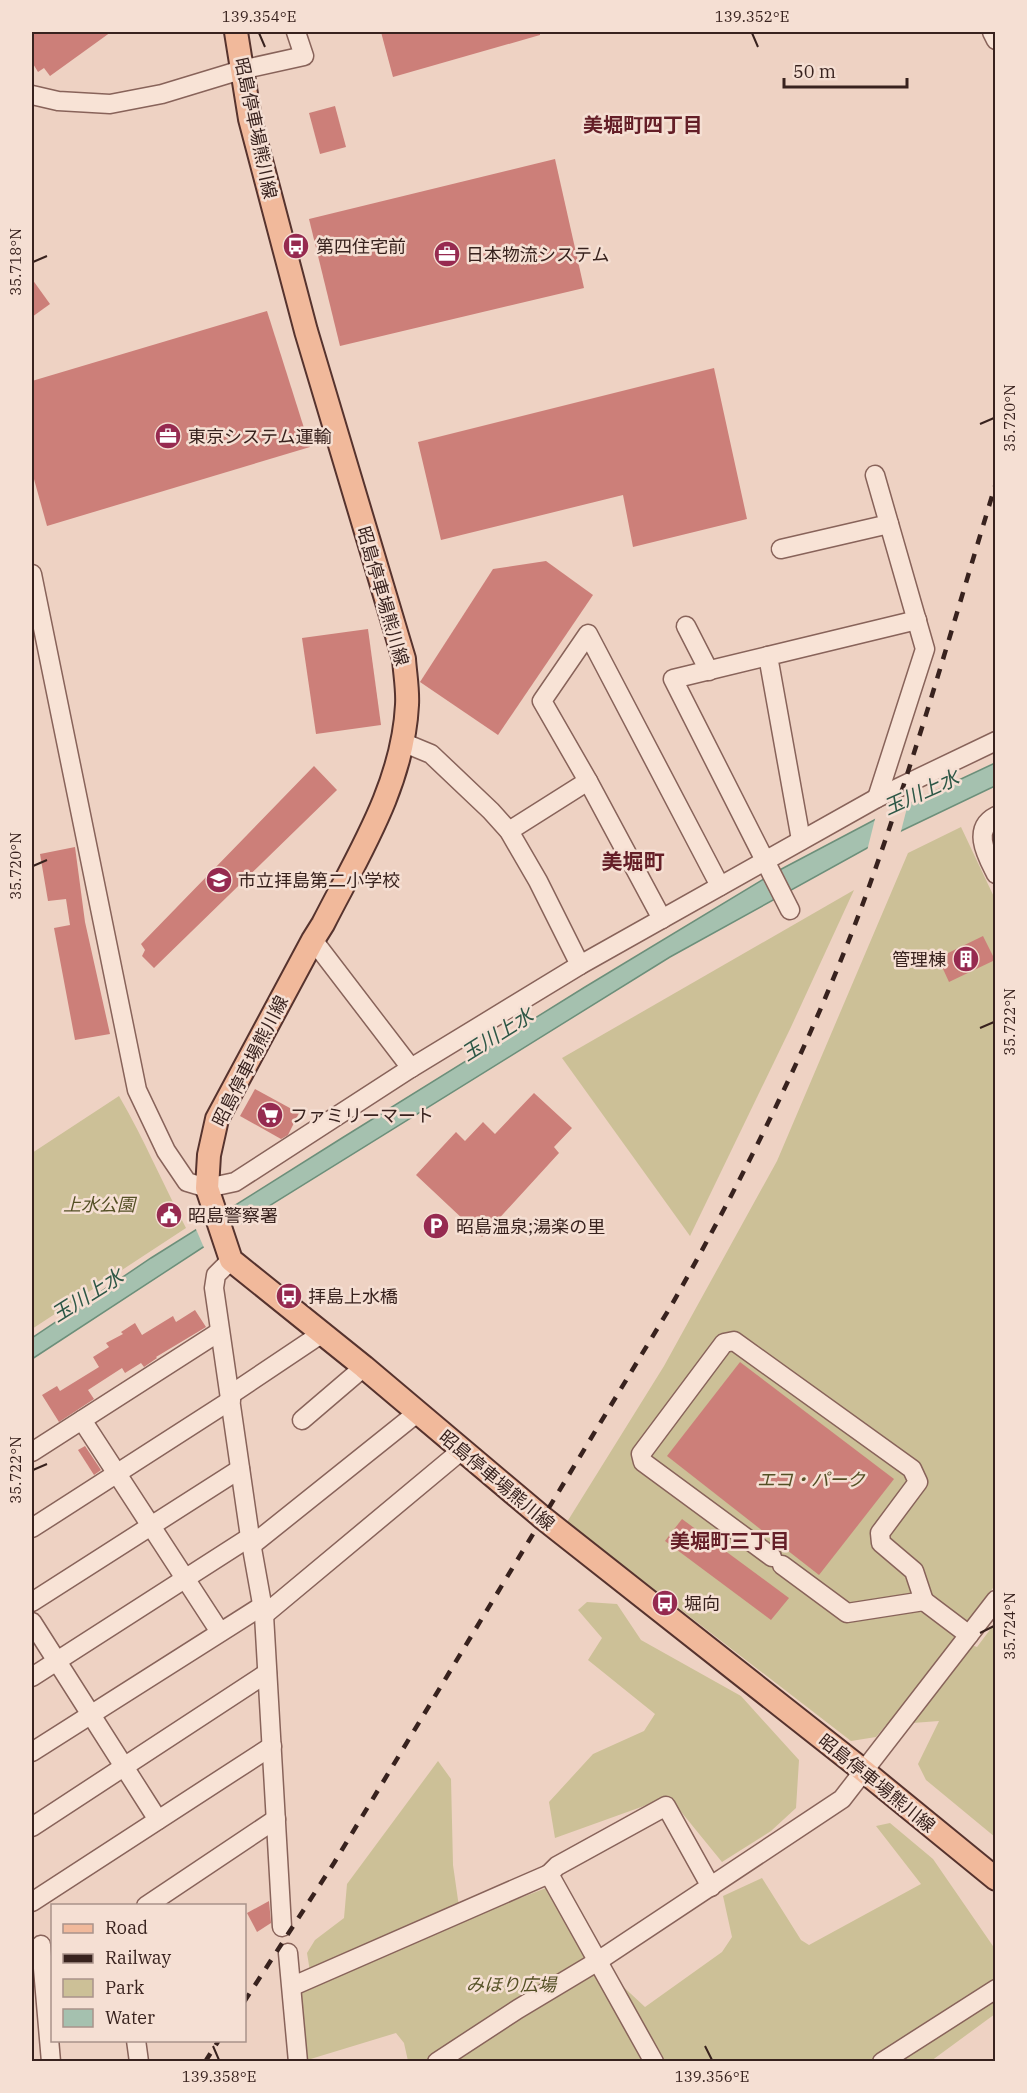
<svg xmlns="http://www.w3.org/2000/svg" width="1027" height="2093" viewBox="0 0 1027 2093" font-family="'IBM Plex Serif','Noto Sans JP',serif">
<rect width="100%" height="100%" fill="#eed2c3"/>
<g fill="#ccc097">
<polygon points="961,827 995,899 996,1584 954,1639 977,1647 995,1623 995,1837 926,1780 918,1764 939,1721 886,1725 876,1737 851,1741 567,1522 664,1366 777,1161 908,853"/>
<polygon points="854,890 791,1027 690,1236 562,1058"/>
<path d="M 119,1096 C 144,1139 163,1184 186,1228 L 32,1329 L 32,1153 Z"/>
<polygon points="587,1602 617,1604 641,1640 741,1696 799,1760 796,1808 771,1831 722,1862 669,1797 555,1838 549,1802 593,1754 644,1731 655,1714 588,1660 602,1638 578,1610"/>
<polygon points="438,1761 451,1779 453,1865 458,1900 463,1920 546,1888 600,1983 616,1980 645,2007 722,1952 732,1937 723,1896 762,1878 801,1940 809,1945 921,1884 876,1826 890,1823 933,1859 995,1949 995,2014 931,2061 873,2062 870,2059 866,2062 408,2061 404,2043 396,2033 304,2061 298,1990 312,1984 307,1953 315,1940 344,1918 347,1884"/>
</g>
<polygon fill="#a5c1af" stroke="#6c8f7a" stroke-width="1.5" points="995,763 995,786 878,842 670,957 211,1242 32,1359 32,1338 151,1258 342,1138 585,987 772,874 880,817"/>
<g fill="#eed2c3">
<polygon points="909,800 900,835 867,851 876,815"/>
<polygon points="232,1204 242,1227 205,1250 195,1227"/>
</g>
<g fill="#cc7f79">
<polygon points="32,32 111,32 50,76 44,68 38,72 32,62"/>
<polygon points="381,32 540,32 540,35 393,77"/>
<polygon points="335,106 346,147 320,154 309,113"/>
<polygon points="555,159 584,288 340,346 309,219"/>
<polygon points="32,279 50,304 32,317"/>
<polygon points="267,311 310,447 47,526 32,472 32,381"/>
<polygon points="714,368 747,519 633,547 623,495 441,540 418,442"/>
<polygon points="546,561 593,595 498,735 420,682 493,569"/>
<polygon points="368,629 381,725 316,734 302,638"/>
<polygon points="314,766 337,790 154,968 142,956 145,950 141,944"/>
<polygon points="75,847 85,922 110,1034 75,1040 54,928 70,925 66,899 48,901 40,854"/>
<polygon points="983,936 995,960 949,982 938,958"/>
<polygon points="255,1089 299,1113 288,1135 281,1139 240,1116"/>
<polygon points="534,1093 572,1128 554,1147 559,1153 482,1237 416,1175 456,1132 465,1141 483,1122 495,1134"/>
<polygon points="195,1310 206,1327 156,1357 157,1358 144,1367 141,1363 125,1373 122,1368 88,1390 94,1399 59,1422 42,1395 57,1386 60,1391 99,1367 93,1357 109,1347 106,1343 123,1334 121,1332 135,1323 142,1335 173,1316 176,1322"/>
<polygon points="740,1362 894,1479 819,1575 667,1456"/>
<polygon points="85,1446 101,1470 94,1475 78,1450"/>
<polygon points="682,1519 789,1598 771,1620 665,1541"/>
<polygon points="269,1901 271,1923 257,1932 247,1913"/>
</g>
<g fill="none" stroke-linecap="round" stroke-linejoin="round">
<defs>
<g id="minor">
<polyline points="992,32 996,40"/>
<polyline points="32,95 58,101 110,104 162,94 241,70 304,56 296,32"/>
<polyline points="875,475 925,649 877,798"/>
<polyline points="781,549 889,524"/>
<polyline points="32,574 137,1090 166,1151 187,1182 207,1188 235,1182 411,1068 580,965 877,798 996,741"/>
<polyline points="686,626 709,671"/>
<polyline points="768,656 673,679 790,910"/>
<polyline points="402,742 431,754 491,811 509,831 538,881 580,965"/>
<path d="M 996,816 C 971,829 987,856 996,874"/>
<polyline points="509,831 588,781"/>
<polyline points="801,840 768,656 917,620"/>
<polyline points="662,919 588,781 542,701 588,634 720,886"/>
<polyline points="313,940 411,1068"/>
<polyline points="231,1260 216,1275 214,1288 250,1537 264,1615 282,1927"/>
<polyline points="230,1395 321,1334"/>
<polyline points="82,1420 220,1632"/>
<polyline points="302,1420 364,1367"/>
<polyline points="32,1452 219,1332"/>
<polyline points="32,1528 231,1400"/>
<polyline points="252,1545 417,1413"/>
<polyline points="772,1557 643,1462 641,1454 724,1343 734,1341 912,1469 918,1482 880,1533 881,1543 914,1571 924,1601 847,1613 782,1565"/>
<polyline points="924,1601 969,1635"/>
<polyline points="32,1602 240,1469"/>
<polyline points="264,1615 462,1450"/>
<polyline points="32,1622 158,1820"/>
<polyline points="32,1677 250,1537"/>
<polyline points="32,1752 262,1606"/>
<polyline points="32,1827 267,1673"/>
<polyline points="549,1874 557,1866 666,1806 711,1887"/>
<polyline points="32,1902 272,1746"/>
<polyline points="146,1906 276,1819"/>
<polyline points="41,1945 51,2062"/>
<polyline points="288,1953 298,2062"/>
<polyline points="293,1986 549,1874 654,2062"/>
<polyline points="136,2040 139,2062"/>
<polyline points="437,2062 518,2009 598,1961 842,1799 996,1600"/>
<polyline points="882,2062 996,1989"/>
</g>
<path id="major" d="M 236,32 L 250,119 L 306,331 L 404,659 C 405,674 408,690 407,705 C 403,785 358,855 323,924 L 313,940 L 217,1119 L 209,1155 L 207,1188 L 231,1260 L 364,1367 L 543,1518 L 865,1772 L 996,1879"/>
</defs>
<use href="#minor" stroke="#88635a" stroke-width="21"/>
<use href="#major" stroke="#56332e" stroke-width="26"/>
<use href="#minor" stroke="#f8e3d6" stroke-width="18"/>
<use href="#major" stroke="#f1b99b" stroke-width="22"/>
<g stroke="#38221e" stroke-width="4.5" stroke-dasharray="10 10" stroke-linecap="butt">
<path d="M 244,2002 L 334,1863 L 671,1306 C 744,1177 810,1045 862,906 C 913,767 953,624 996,483"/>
<polyline points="205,2062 219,2040"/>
</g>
</g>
<path fill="none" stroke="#38221e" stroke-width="2" d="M 259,33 L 265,47M 752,33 L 758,47M 33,262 L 47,256M 980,424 L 994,418M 33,866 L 47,860M 980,1028 L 994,1022M 33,1470 L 47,1464M 980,1633 L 994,1626M 213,2046 L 219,2060M 705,2046 L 712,2060"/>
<defs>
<symbol id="bus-disc" viewBox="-11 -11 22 22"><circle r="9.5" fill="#962a50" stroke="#f5dfd3"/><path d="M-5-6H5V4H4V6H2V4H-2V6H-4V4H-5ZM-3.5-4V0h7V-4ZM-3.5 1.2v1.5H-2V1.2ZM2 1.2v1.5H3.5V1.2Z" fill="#fff"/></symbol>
<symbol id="office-disc" viewBox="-11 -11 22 22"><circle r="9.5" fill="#962a50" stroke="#f5dfd3"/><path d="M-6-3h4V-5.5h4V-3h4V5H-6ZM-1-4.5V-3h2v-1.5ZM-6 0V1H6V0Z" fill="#fff"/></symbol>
<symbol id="school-disc" viewBox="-11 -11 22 22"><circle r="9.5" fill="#962a50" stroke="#f5dfd3"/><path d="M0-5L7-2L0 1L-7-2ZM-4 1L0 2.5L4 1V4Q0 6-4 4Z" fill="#fff"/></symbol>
<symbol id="building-disc" viewBox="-11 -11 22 22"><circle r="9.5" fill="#962a50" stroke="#f5dfd3"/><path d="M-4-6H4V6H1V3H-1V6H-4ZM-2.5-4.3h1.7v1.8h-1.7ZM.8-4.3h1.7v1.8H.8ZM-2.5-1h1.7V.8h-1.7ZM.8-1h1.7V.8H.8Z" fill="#fff"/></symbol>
<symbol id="supermarket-disc" viewBox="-11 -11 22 22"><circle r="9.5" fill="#962a50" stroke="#f5dfd3"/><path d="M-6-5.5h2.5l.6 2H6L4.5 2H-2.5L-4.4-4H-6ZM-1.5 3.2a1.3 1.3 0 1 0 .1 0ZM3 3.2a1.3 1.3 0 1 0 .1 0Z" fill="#fff"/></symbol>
<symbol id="civic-disc" viewBox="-11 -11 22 22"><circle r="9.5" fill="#962a50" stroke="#f5dfd3"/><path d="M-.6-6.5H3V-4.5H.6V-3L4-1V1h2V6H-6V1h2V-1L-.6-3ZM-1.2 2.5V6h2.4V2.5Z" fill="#fff"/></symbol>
<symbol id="parking-disc" viewBox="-11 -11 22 22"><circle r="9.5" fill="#962a50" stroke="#f5dfd3"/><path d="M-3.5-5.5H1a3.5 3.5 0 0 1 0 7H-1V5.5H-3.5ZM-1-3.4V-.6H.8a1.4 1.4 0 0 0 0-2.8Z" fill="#fff"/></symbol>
</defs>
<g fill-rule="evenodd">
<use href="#bus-disc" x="281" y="231" width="30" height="30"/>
<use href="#office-disc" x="432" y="239" width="30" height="30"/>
<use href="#office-disc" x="153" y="421" width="30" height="30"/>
<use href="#school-disc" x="204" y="865" width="30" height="30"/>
<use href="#building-disc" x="951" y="944" width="30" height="30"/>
<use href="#supermarket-disc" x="255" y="1100" width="30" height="30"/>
<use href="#civic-disc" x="154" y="1200" width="30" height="30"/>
<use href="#parking-disc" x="421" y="1211" width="30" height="30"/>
<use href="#bus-disc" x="274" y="1281" width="30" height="30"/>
<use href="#bus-disc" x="650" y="1588" width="30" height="30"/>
</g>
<g text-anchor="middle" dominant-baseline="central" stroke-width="5" stroke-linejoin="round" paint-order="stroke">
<g font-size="18" fill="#38221e" stroke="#f5dfd3">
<text transform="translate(256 128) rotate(78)">昭島停車場熊川線</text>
<text transform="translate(383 596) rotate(74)">昭島停車場熊川線</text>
<text transform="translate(250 1061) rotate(-63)">昭島停車場熊川線</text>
<text transform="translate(497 1480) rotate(40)">昭島停車場熊川線</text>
<text transform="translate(877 1783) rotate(39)">昭島停車場熊川線</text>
</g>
<g font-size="18" fill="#38221e" stroke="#f5dfd3" text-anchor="start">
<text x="316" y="246">第四住宅前</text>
<text x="466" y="254">日本物流システム</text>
<text x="188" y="436">東京システム運輸</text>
<text x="238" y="880">市立拝島第二小学校</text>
<text x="946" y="959" text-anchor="end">管理棟</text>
<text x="290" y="1115">ファミリーマート</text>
<text x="188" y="1215">昭島警察署</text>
<text x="456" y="1226">昭島温泉;湯楽の里</text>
<text x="308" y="1296">拝島上水橋</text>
<text x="684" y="1603">堀向</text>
</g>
<g font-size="18" font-style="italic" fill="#545025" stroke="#f5dfd3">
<text x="99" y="1204">上水公園</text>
<text x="811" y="1479">エコ・パーク</text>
<text x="511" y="1984">みほり広場</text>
</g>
<g font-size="20" font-weight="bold" fill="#641e27" stroke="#f5dfd3">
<text x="643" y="124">美堀町四丁目</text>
<text x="730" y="1540">美堀町三丁目</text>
</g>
<g font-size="20" font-style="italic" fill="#2d5746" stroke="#f5dfd3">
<text transform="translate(921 792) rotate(-24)">玉川上水</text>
<text transform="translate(497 1034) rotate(-32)">玉川上水</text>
<text transform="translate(87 1295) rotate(-32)">玉川上水</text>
</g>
<g font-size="21" font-weight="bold" fill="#641e27" stroke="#f5dfd3">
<text x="633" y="861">美堀町</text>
</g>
</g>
<rect width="1027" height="2093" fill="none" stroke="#f5dfd3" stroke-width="66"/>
<rect x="51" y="1904" width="195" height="138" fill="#f5dfd3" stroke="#a9938b" stroke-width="1.5"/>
<rect x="63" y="1924" width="30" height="9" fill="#f1b99b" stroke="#a9938b" stroke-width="1.5"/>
<text x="105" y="1934" font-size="18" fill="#38221e">Road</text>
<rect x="63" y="1954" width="30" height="9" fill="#38221e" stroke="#a9938b" stroke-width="1.5"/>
<text x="105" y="1964" font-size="18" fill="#38221e">Railway</text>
<rect x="63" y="1979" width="30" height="18" fill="#ccc097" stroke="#a9938b" stroke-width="1.5"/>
<text x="105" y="1994" font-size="18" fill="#38221e">Park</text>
<rect x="63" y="2009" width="30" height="18" fill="#a5c1af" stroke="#a9938b" stroke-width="1.5"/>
<text x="105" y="2024" font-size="18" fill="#38221e">Water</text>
<path d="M784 78v9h123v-9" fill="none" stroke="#38221e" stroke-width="3"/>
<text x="793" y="78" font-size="18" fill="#38221e" stroke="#f5dfd3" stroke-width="4.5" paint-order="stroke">50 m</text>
<rect x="33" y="33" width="961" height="2027" fill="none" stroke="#38221e" stroke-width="2"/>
<g font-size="15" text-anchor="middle" fill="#38221e">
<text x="259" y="22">139.354°E</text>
<text x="752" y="22">139.352°E</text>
<text transform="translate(16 262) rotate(-90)" y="5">35.718°N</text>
<text transform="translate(1010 418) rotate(-90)" y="5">35.720°N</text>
<text transform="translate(16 866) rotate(-90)" y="5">35.720°N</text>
<text transform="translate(1010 1022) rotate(-90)" y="5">35.722°N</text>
<text transform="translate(16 1470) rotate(-90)" y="5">35.722°N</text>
<text transform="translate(1010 1626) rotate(-90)" y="5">35.724°N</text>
<text x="219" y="2082">139.358°E</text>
<text x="712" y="2082">139.356°E</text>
</g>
</svg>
